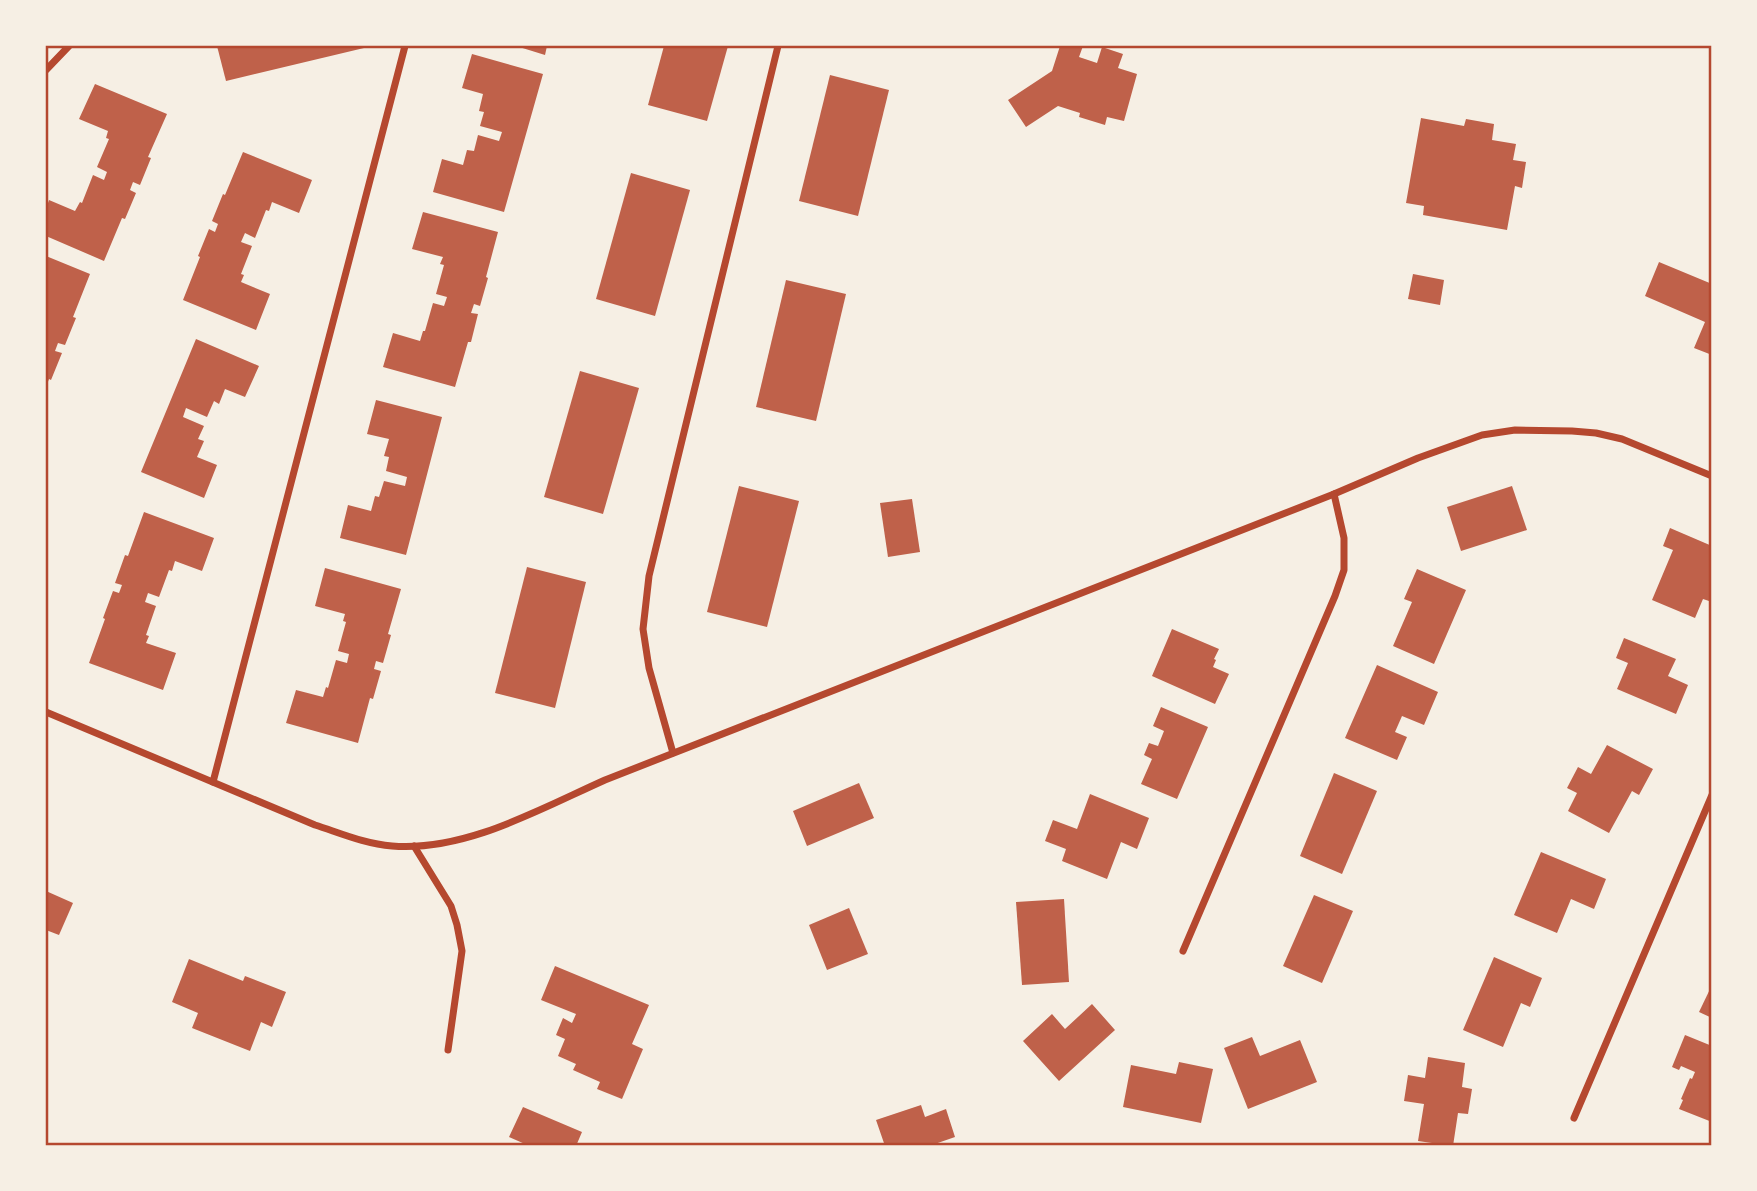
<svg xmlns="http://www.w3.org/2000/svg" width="1757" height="1191" viewBox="0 0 1757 1191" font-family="Lato,sans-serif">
<rect width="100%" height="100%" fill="#f6efe4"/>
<g fill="#bf614a">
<polygon points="217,46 364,46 364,48 226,81"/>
<polygon points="516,46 547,46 545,55"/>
<polygon points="664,46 728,46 707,121 648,105"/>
<polygon points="1060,46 1083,46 1079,57 1097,63 1102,47 1123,54 1118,68 1137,74 1124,121 1107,117 1105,125 1079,117 1080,113 1058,106 1026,127 1008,100 1052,71"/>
<polygon points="472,54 543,74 504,212 433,192 442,159 463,165 467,150 474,151 478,135 499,141 502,132 480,126 484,112 479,111 483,94 462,88"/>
<polygon points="830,75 889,90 858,216 799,201"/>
<polygon points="95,84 167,114 148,157 151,158 140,185 133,182 130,190 136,193 125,219 122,218 104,261 46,236 46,209 49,200 75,211 80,202 82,203 93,175 104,180 107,172 97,167 109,139 106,138 108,131 79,119"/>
<polygon points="1421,118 1464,126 1466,119 1494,124 1492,140 1516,144 1513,160 1526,162 1522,188 1515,186 1507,230 1423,215 1424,206 1406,203"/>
<polygon points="243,152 312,180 299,213 272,202 269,211 266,210 255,238 245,233 241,242 252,246 241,274 244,275 241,282 270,294 256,330 183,300 200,257 198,256 209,229 215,232 218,224 212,221 223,194 225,195"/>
<polygon points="631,173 690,190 655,316 596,299"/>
<polygon points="423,212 498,232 486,277 488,278 480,306 474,304 471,313 478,314 471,342 468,342 455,387 383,367 393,333 420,341 423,331 425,331 433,303 444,306 447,297 436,294 444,265 440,264 443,257 412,249"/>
<polygon points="46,256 90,274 73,317 76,318 65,345 58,343 55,351 62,353 51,380 49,379 46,387"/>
<polygon points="1659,262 1712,284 1712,355 1694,348 1705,322 1645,296"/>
<polygon points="1413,274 1444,280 1440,305 1408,299"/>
<polygon points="786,280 846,294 816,421 756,407"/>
<polygon points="196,339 259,366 245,397 225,389 219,404 214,401 207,417 186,408 183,417 204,426 198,439 204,441 197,457 217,465 204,498 141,472"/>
<polygon points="580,371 639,388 603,514 544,497"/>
<polygon points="376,400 442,417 406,555 340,538 348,505 371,511 375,496 379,497 384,481 405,486 407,477 386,471 389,457 384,456 389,439 367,434"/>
<polygon points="739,486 799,501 767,627 707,612"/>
<polygon points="1512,486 1527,530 1461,551 1447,507"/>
<polygon points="912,499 920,552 888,557 880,503"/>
<polygon points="144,512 214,538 202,571 175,561 172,571 169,570 159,597 148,593 145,602 156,606 146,635 149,636 146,643 176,653 163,690 89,663 105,619 103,618 113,591 119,593 122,585 115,583 125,555 128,556"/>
<polygon points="1670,528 1712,546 1712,602 1703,599 1695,618 1652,600 1673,550 1663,546"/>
<polygon points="527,567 586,582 555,708 495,693"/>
<polygon points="325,568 401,589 388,634 391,635 383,663 376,661 374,669 381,671 373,699 370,698 358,743 286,723 296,690 323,697 326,687 328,688 336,660 347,663 349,654 338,651 346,622 343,621 345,614 315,606"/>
<polygon points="1417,569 1466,590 1434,664 1393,646 1412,602 1404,599"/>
<polygon points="1172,629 1219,649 1214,659 1216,660 1213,667 1229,674 1215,704 1152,676"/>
<polygon points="1624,638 1676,659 1668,676 1688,685 1676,714 1617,689 1628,663 1616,658"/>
<polygon points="1377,665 1438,692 1424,725 1402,716 1395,732 1407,737 1397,760 1345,738"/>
<polygon points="1161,707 1208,727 1177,799 1141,784 1152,759 1144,755 1149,743 1158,746 1164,731 1153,726"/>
<polygon points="1607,745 1653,769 1639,795 1632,791 1609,833 1568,811 1577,793 1567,788 1578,767 1591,774"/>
<polygon points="1334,773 1377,791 1342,874 1300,856"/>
<polygon points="859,783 874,818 807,846 793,811"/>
<polygon points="1090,794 1149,818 1137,849 1121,842 1107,879 1062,861 1066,849 1045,841 1053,820 1077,829"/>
<polygon points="1541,852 1606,879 1594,909 1571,899 1557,933 1514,915"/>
<polygon points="46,891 73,903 59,935 46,930"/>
<polygon points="1314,895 1353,911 1322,983 1283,966"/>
<polygon points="1064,899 1069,982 1022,985 1016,902"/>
<polygon points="849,908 868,954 827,970 809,925"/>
<polygon points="1494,957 1542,978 1530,1007 1521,1003 1503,1047 1463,1030"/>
<polygon points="189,959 243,981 245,976 286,992 272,1027 261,1022 250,1051 192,1028 198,1013 172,1002"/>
<polygon points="555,966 649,1005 632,1044 643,1049 622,1099 597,1089 600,1082 573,1070 576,1064 558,1056 565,1039 556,1035 563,1018 572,1023 576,1014 541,1000"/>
<polygon points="1712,985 1712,1018 1699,1012"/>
<polygon points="1092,1004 1115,1030 1059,1081 1023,1041 1052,1014 1065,1029"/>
<polygon points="1685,1035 1712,1046 1712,1122 1679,1109 1683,1100 1681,1099 1690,1078 1692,1079 1695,1072 1681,1066 1679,1070 1672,1067"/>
<polygon points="1252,1037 1260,1056 1300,1040 1317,1082 1248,1109 1224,1048"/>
<polygon points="1428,1057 1465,1063 1462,1087 1472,1089 1468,1114 1458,1113 1453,1146 1418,1141 1424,1104 1404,1101 1408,1075 1425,1078"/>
<polygon points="1179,1062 1213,1069 1201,1123 1123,1107 1131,1065 1176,1074"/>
<polygon points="921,1105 925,1117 946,1109 955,1137 929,1146 885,1146 876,1120"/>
<polygon points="523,1107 582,1132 576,1146 524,1146 525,1144 509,1137"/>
</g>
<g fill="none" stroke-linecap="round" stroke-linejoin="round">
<g stroke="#b5482f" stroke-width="7">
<polyline points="46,70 69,46"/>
<path d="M 46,712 L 315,825 C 340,833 365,844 392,846 C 465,852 540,809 605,780 L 1334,494 L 1418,458 L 1482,435 L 1515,430 L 1572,431 L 1596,433 L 1622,439 L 1712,476"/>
<polyline points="673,753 649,668 643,629 649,576 778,46"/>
<polyline points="213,782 405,46"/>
<polyline points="414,846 451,906 457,925 462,951 448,1050"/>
<polyline points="1183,951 1335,596 1344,570 1344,538 1334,494"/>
<polyline points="1574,1118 1712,795"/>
</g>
</g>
<rect width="1757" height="1191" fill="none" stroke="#f6efe4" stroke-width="94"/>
<rect x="47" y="47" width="1663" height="1097" fill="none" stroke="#b5482f" stroke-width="2.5"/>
</svg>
